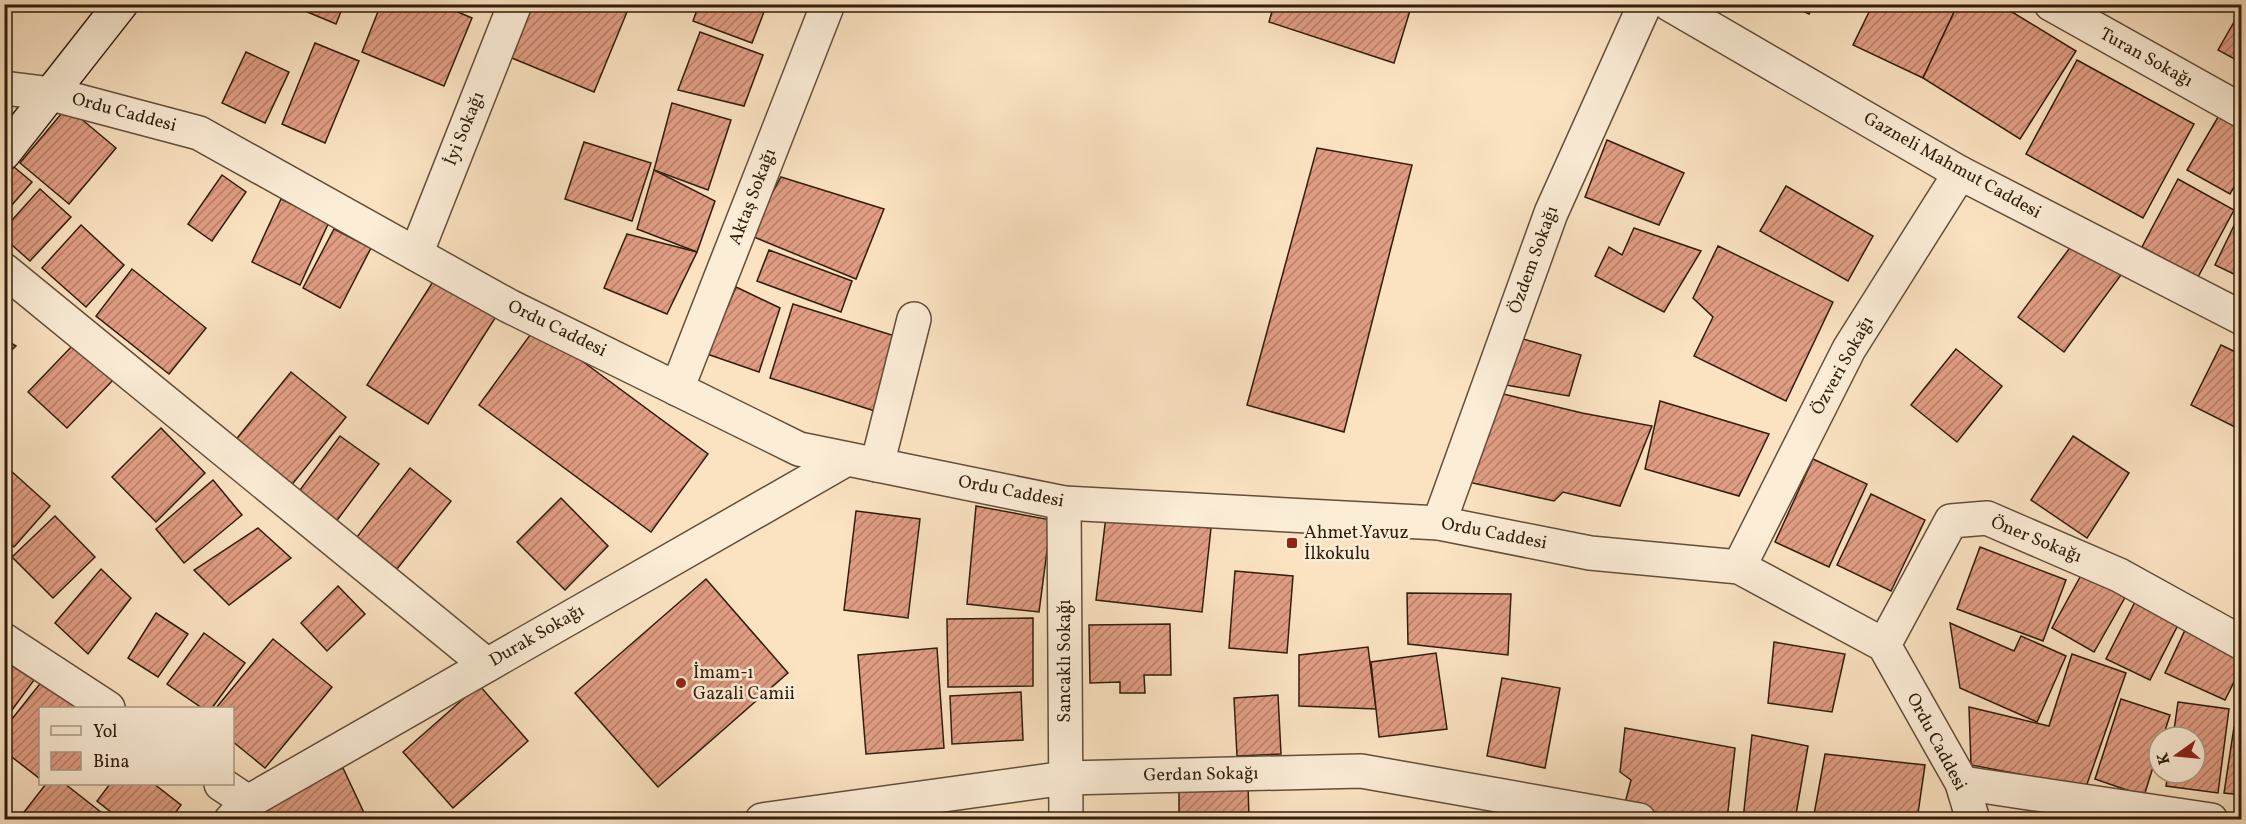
<svg xmlns="http://www.w3.org/2000/svg" width="2246" height="824" viewBox="0 0 2246 824" font-family="Vollkorn,serif">
<defs>
<pattern id="building-hatch" width="6" height="6" patternUnits="userSpaceOnUse" patternTransform="scale(1.5)"><rect width="6" height="6" fill="#e19d84"/><path d="M-1 1l2-2M0 6l6-6M5 7l2-2" fill="none" stroke="#b77f6a"/></pattern>
</defs>
<rect width="100%" height="100%" fill="#fbe3c2"/>
<filter id="stains"><feTurbulence type="fractalNoise" baseFrequency=".00333" numOctaves="4"/><feColorMatrix values="0 0 0 0 .2 0 0 0 0 .09 0 0 0 0 .02 0 0 0 .5 -.17"/></filter>
<radialGradient id="worn" r=".72"><stop offset=".6" stop-color="#630" stop-opacity="0"/><stop offset="1" stop-color="#630" stop-opacity=".3"/></radialGradient>
<g fill="url(#building-hatch)" stroke="#301d0b" stroke-width="1.5">
<polygon points="300,4 344,4 336,24 298,8"/>
<polygon points="381,4 439,4 472,18 444,86 362,52"/>
<polygon points="528,4 609,4 627,12 594,92 507,56"/>
<polygon points="699,4 767,4 752,43 693,21"/>
<polygon points="1274,4 1412,4 1394,63 1269,22"/>
<polygon points="1789,4 1814,4 1809,14"/>
<polygon points="1873,4 1949,4 1956,8 1923,78 1853,45"/>
<polygon points="1958,4 1999,4 2076,51 2020,139 1923,78"/>
<polygon points="2242,8 2242,63 2218,50"/>
<polygon points="700,32 763,55 744,106 678,90"/>
<polygon points="315,43 359,61 325,143 282,124"/>
<polygon points="246,52 289,72 265,123 222,103"/>
<polygon points="2077,60 2194,124 2143,218 2026,154"/>
<polygon points="672,103 731,120 708,190 654,170"/>
<polygon points="67,107 116,148 69,204 20,163"/>
<polygon points="2221,112 2242,124 2242,173 2230,194 2187,170"/>
<polygon points="1607,140 1684,173 1659,225 1585,197"/>
<polygon points="584,142 651,163 632,221 565,199"/>
<polygon points="1317,148 1412,165 1344,432 1247,405"/>
<polygon points="14,167 32,182 4,214 4,178"/>
<polygon points="654,170 715,201 697,252 637,229"/>
<polygon points="222,175 246,192 212,241 188,224"/>
<polygon points="781,177 884,209 856,279 749,235"/>
<polygon points="2178,179 2234,210 2198,277 2142,247"/>
<polygon points="1786,186 1873,236 1848,281 1760,231"/>
<polygon points="40,189 71,217 30,261 4,238 4,229"/>
<polygon points="281,199 329,222 300,285 252,262"/>
<polygon points="2242,209 2242,278 2215,265"/>
<polygon points="81,225 124,265 86,307 42,268"/>
<polygon points="1634,228 1701,251 1664,312 1595,276 1609,247 1622,255"/>
<polygon points="334,229 371,248 340,308 303,288"/>
<polygon points="627,234 697,252 667,314 604,288"/>
<polygon points="2075,241 2121,275 2064,352 2018,317"/>
<polygon points="1718,246 1833,302 1786,401 1694,356 1713,317 1693,298"/>
<polygon points="769,250 852,281 841,312 757,281"/>
<polygon points="132,269 206,328 169,374 96,316"/>
<polygon points="436,277 497,315 428,424 367,385"/>
<polygon points="736,287 780,308 759,372 707,354"/>
<polygon points="793,304 898,337 875,411 770,378"/>
<polygon points="536,327 708,454 651,532 479,405"/>
<polygon points="1516,337 1581,355 1569,396 1500,384"/>
<polygon points="4,339 16,346 4,357"/>
<polygon points="75,343 113,380 67,428 28,392"/>
<polygon points="2221,345 2242,355 2242,425 2239,429 2191,405"/>
<polygon points="1956,349 2002,386 1957,442 1911,405"/>
<polygon points="291,372 346,417 290,487 234,442"/>
<polygon points="1487,390 1582,413 1652,426 1620,506 1563,492 1554,501 1468,482"/>
<polygon points="1660,401 1769,434 1739,496 1645,469"/>
<polygon points="161,428 205,473 156,522 112,477"/>
<polygon points="340,436 379,464 335,523 297,494"/>
<polygon points="2073,436 2129,473 2087,538 2031,500"/>
<polygon points="1813,459 1867,484 1829,567 1775,542"/>
<polygon points="410,468 451,501 397,569 357,537"/>
<polygon points="10,470 50,506 14,547 4,538 4,476"/>
<polygon points="213,480 242,515 184,563 156,529"/>
<polygon points="1871,494 1925,520 1891,591 1837,565"/>
<polygon points="561,498 608,546 565,590 517,542"/>
<polygon points="976,506 1051,520 1039,612 967,604"/>
<polygon points="856,511 920,519 908,618 844,610"/>
<polygon points="55,516 95,557 53,598 12,557"/>
<polygon points="1106,516 1211,528 1202,612 1096,600"/>
<polygon points="258,528 291,558 229,605 194,570"/>
<polygon points="1980,547 2066,580 2043,641 1957,609"/>
<polygon points="101,569 131,598 88,654 55,623"/>
<polygon points="2084,570 2127,594 2094,652 2052,628"/>
<polygon points="1235,571 1293,576 1287,653 1229,648"/>
<polygon points="706,579 788,673 658,787 575,693"/>
<polygon points="338,586 365,614 327,651 301,623"/>
<polygon points="1407,593 1511,594 1508,655 1408,644"/>
<polygon points="2136,600 2180,621 2150,680 2106,659"/>
<polygon points="156,613 188,634 158,677 128,658"/>
<polygon points="1033,618 1033,686 948,687 947,619"/>
<polygon points="1950,623 2014,651 2021,636 2066,656 2037,722 1960,688"/>
<polygon points="1170,624 1171,675 1144,675 1145,693 1120,693 1120,682 1090,683 1089,625"/>
<polygon points="2186,628 2242,654 2242,666 2225,700 2165,673"/>
<polygon points="204,633 245,663 212,708 202,708 167,684"/>
<polygon points="273,639 332,687 265,768 232,741 232,708 216,708"/>
<polygon points="1774,642 1845,654 1832,712 1768,703"/>
<polygon points="1368,647 1376,709 1299,706 1299,655"/>
<polygon points="937,648 944,748 866,754 858,655"/>
<polygon points="1436,653 1447,729 1379,737 1371,662"/>
<polygon points="2072,654 2126,673 2086,787 1971,765 1969,707 2049,726"/>
<polygon points="4,660 34,680 4,721"/>
<polygon points="1502,678 1560,688 1545,768 1487,756"/>
<polygon points="43,680 80,708 40,708 40,776 39,778 4,751 4,729"/>
<polygon points="479,685 528,741 453,808 403,752"/>
<polygon points="1021,692 1023,740 952,744 950,696"/>
<polygon points="1278,695 1281,754 1237,756 1234,698"/>
<polygon points="2121,699 2170,715 2163,737 2159,737 2159,748 2144,796 2095,779"/>
<polygon points="2178,702 2229,709 2218,793 2166,786 2168,773 2195,773 2195,737 2173,737"/>
<polygon points="2234,727 2242,728 2242,795 2224,793"/>
<polygon points="1625,728 1735,748 1727,820 1705,820 1624,807 1631,780 1620,772"/>
<polygon points="1752,735 1808,746 1795,820 1743,820"/>
<polygon points="1825,754 1925,765 1917,820 1813,820"/>
<polygon points="343,768 365,815 354,820 257,820 253,810"/>
<polygon points="46,784 65,784 111,820 25,820 21,816"/>
<polygon points="110,784 154,784 181,805 170,820 121,820 97,801"/>
<polygon points="1248,784 1249,820 1179,820 1179,785"/>
<polygon points="935,814 935,820 876,820"/>
<polygon points="1033,814 1034,820 942,820 942,818"/>
</g>
<g fill="none" stroke-linecap="round" stroke-linejoin="round">
<defs>
<g id="street">
<polyline points="1669,4 1960,173 2242,318"/>
<polyline points="2051,4 2242,111"/>
<polyline points="4,88 52,94 199,133 509,306 799,449 1064,503 1439,523 1590,553 1739,567 1884,645 1962,783 1973,820"/>
<polyline points="416,254 515,4"/>
<polyline points="4,270 487,665"/>
<polyline points="677,389 828,4"/>
<polyline points="877,465 914,319"/>
<polyline points="1064,503 1066,820"/>
<polyline points="1439,523 1551,213 1645,4"/>
<polyline points="1739,567 1849,349 1960,173"/>
<polyline points="4,640 108,708"/>
<polyline points="1884,645 1951,521 1987,518 2119,575 2242,643"/>
<polyline points="1962,783 2211,820"/>
<polyline points="221,784 248,802"/>
<polyline points="231,820 248,802 847,459"/>
<polyline points="762,820 1066,778 1361,771 1639,820"/>
</g>
<polyline id="secondary" points="4,153 121,4"/>
</defs>
<use href="#street" stroke="#634e39" stroke-width="36"/>
<use href="#secondary" stroke="#301d0b" stroke-width="36"/>
<use href="#street" stroke="#fcedd7" stroke-width="33"/>
<use href="#secondary" stroke="#fcedd7" stroke-width="33"/>
</g>
<g fill="#8f2418" stroke="#fcedd7" stroke-width="2">
<rect x="1286" y="537" width="12" height="12" rx="3"/>
<circle cx="681" cy="683" r="6"/>
</g>
<g text-anchor="middle" dominant-baseline="central" stroke-width="5" stroke-linejoin="round" paint-order="stroke">
<g font-size="18" fill="#301d0b" stroke="#fcedd7">
<text transform="translate(2146 58) rotate(29)">Turan Sokağı</text>
<text transform="translate(124 113) rotate(15)">Ordu Caddesi</text>
<text transform="translate(465 129) rotate(-68)">İyi Sokağı</text>
<text transform="translate(1952 166) rotate(29)">Gazneli Mahmut Caddesi</text>
<text transform="translate(753 197) rotate(-69)">Aktaş Sokağı</text>
<text transform="translate(1534 260) rotate(-70)">Özdem Sokağı</text>
<text transform="translate(557 329) rotate(26)">Ordu Caddesi</text>
<text transform="translate(1843 366) rotate(-61)">Özveri Sokağı</text>
<text transform="translate(1011 492) rotate(11)">Ordu Caddesi</text>
<text transform="translate(1494 534) rotate(11)">Ordu Caddesi</text>
<text transform="translate(2036 540) rotate(22)">Öner Sokağı</text>
<text transform="translate(537 636) rotate(-30)">Durak Sokağı</text>
<text transform="translate(1065 661) rotate(-90)">Sancaklı Sokağı</text>
<text transform="translate(1936 742) rotate(62)">Ordu Caddesi</text>
<text transform="translate(1201 775) rotate(-1)">Gerdan Sokağı</text>
</g>
<g font-size="18" fill="#301d0b" stroke="#fcedd7" text-anchor="start">
<text x="1304" y="533">Ahmet Yavuz<tspan x="1304" dy="21">İlkokulu</tspan></text>
<text x="693" y="673">İmam-ı<tspan x="693" dy="21">Gazali Camii</tspan></text>
</g>
</g>
<rect width="2246" height="824" fill="none" stroke="#fbe3c2" stroke-width="24"/>
<rect x="6" y="6" width="2234" height="812" fill="none" stroke="#301d0b" stroke-width="3"/>
<rect x="12" y="12" width="2222" height="800" fill="none" stroke="#301d0b" stroke-width="1.5"/>
<rect x="39" y="707" width="195" height="78" fill="#fcedd7" stroke="#aa9a85" stroke-width="1.5"/>
<rect x="51" y="726" width="30" height="9" fill="#fcedd7" stroke="#aa9a85" stroke-width="1.5"/>
<text x="93" y="737" font-size="18" fill="#301d0b">Yol</text>
<rect x="51" y="752" width="30" height="18" fill="url(#building-hatch)" stroke="#aa9a85" stroke-width="1.5"/>
<text x="93" y="767" font-size="18" fill="#301d0b">Bina</text>
<g transform="translate(2177 755) rotate(255)"><circle r="28" fill="#fcedd7" stroke="#aa9a85" stroke-width="1.5"/>
<path d="M0-4.5L10 22L0 15L-10 22Z" fill="#8f2418"/>
<text y="-9" font-size="16" font-weight="bold" text-anchor="middle" fill="#301d0b">K</text>
</g>
<rect width="100%" height="100%" filter="url(#stains)"/>
<rect width="100%" height="100%" fill="url(#worn)"/>
</svg>
